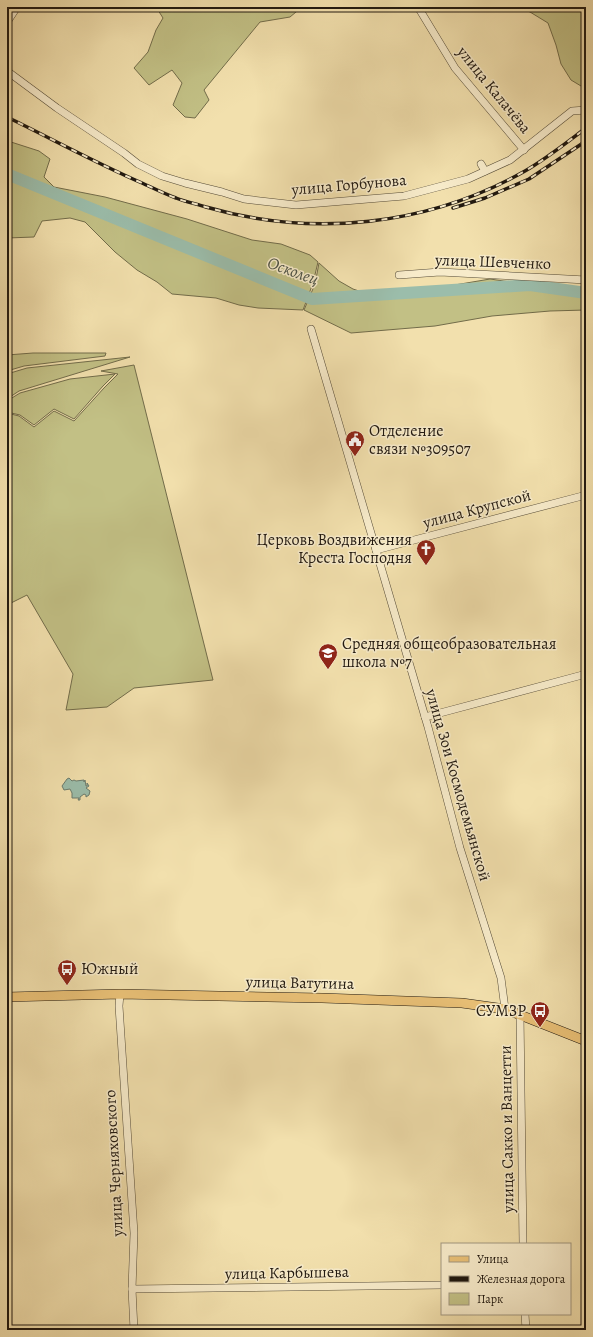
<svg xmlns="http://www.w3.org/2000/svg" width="593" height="1337" viewBox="0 0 593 1337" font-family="Alegreya,serif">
<rect width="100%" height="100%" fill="#f2e0ad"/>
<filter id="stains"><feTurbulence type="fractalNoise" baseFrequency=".005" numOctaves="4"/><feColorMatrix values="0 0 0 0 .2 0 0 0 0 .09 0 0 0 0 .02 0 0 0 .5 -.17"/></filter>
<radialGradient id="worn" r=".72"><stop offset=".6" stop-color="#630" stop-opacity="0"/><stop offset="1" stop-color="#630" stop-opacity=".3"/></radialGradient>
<g fill="#c2c085" stroke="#726c4a">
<polygon points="156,7 302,7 290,17 260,22 204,90 209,100 195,118 185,117 173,105 182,83 172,70 149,85 134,68 148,52 156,30 163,18"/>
<polygon points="517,7 586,7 586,84 581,86 571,80 561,64 556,45 548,23 530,12"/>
<polygon points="11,142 39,151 50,159 44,177 54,187 105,197 187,219 252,240 281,244 310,255 318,262 313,283 303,310 258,308 239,305 216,298 172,294 157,282 137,270 115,252 85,222 70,218 42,221 34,237 7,238 7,144"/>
<polygon points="319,263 339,281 353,289 365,293 378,294 437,288 490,279 531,285 562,286 586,288 586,310 550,311 492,316 435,326 351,333 304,310 315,284"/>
<polygon points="33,353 106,353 105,356 24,366 7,371 7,355"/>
<polygon points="130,357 19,391 7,399 7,374 27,368"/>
<polygon points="134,365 213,680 134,688 107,707 66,710 73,674 27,595 7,605 7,413 19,416 34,427 54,411 74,421 104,388 118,374 101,371"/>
<polygon points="115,374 103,386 74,419 54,409 34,425 20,415 7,412 7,401 20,393 70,379"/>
</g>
<polygon fill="#9bbdab" stroke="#6a7b6d" points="69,778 72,781 74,780 76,781 84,780 84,782 85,780 86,786 87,786 87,783 89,786 86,788 90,791 89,795 86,797 86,795 84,794 80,797 80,800 78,800 79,798 72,798 72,793 70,789 64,790 62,786 67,779"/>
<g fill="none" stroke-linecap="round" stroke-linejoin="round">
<polyline stroke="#9bbdab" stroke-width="12" points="7,174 312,299 530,285 586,293"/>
<defs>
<g id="minor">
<polyline points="418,7 455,68 524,150"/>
<polyline points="7,22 17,7"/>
<polyline points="7,71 57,108 124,153 138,164 162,176 185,183 222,192 244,199 296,205 404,196 468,179 510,160 572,111 586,110"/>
<polyline points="481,164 485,171"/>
<polyline points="399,275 440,272 586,280"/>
<polyline points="311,329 428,727 460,848 501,978 505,1009"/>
<polyline points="376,550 586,495"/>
<polyline points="425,717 586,674"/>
<polyline points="120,994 119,1006 134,1233 132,1289 134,1330"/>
<polyline points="520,1014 523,1244"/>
<polyline points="132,1289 442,1285"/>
<polyline points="525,1314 526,1330"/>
</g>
<polyline id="major" points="7,997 120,994 322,998 462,1003 505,1009 586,1041"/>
</defs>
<use href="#minor" stroke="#554b37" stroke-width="8"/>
<use href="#major" stroke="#211910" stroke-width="10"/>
<use href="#minor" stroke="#f7ebca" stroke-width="7"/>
<use href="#major" stroke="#e9c076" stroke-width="9"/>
<defs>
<g id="rail">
<path d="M 7,117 C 52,139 96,163 142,183 C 153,188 165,194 176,198 C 186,202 197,204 206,207 C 313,238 428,226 525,171 C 546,159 566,143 586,128"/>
<polyline points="453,208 485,198 529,179 586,141"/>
</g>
</defs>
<use href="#rail" stroke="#211910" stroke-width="3.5"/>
<use href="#rail" stroke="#f7ebca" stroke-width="2" stroke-dasharray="6" stroke-linecap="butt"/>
</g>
<defs>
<symbol id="civic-pin" viewBox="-11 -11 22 30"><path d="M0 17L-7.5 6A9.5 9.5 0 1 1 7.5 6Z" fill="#8f2418" stroke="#f7ebca"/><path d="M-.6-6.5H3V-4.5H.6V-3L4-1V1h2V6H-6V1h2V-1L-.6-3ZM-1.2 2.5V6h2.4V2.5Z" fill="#fff"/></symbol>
<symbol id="church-pin" viewBox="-11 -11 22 30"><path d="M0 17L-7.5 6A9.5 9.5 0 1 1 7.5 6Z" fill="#8f2418" stroke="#f7ebca"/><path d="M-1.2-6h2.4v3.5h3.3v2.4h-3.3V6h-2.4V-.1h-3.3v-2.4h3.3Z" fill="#fff"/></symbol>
<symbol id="school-pin" viewBox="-11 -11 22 30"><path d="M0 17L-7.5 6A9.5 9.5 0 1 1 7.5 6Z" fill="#8f2418" stroke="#f7ebca"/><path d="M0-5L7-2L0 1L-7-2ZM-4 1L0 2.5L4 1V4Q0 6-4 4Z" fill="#fff"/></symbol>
<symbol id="bus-pin" viewBox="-11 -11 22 30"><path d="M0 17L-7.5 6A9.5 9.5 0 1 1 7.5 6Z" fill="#8f2418" stroke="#f7ebca"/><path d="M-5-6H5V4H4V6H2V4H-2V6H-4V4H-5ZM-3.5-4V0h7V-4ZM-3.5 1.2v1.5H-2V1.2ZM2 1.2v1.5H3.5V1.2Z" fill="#fff"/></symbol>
</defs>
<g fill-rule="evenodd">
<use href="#civic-pin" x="344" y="429" width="22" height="30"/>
<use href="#church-pin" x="415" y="538" width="22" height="30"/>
<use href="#school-pin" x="317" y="642" width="22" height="30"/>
<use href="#bus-pin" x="56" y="958" width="22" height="30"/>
<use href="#bus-pin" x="529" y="1000" width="22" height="30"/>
</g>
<g text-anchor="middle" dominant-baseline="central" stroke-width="3" stroke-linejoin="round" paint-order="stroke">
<g font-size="16" fill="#211910" stroke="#f7ebca">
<text transform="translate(494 90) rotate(51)">улица Калачёва</text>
<text transform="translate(349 185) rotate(-5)">улица Горбунова</text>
<text transform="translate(493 262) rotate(2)">улица Шевченко</text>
<text transform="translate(477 509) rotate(-15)">улица Крупской</text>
<text transform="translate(458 785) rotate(74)">улица Зои Космодемьянской</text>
<text transform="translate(300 983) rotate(1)">улица Ватутина</text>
<text transform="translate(507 1129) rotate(-91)">улица Сакко и Ванцетти</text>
<text transform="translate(114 1163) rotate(-93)">улица Черняховского</text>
<text transform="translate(287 1273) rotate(-1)">улица Карбышева</text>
</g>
<g font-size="16" fill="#211910" stroke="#f7ebca" text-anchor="start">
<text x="369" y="431">Отделение<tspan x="369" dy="18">связи №309507</tspan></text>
<text x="412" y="540" text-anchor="end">Церковь Воздвижения<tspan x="412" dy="18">Креста Господня</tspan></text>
<text x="342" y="644">Средняя общеобразовательная<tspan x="342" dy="18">школа №7</tspan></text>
<text x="81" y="969">Южный</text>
<text x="526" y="1011" text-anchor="end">СУМЗР</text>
</g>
<g font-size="17" font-style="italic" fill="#4c5246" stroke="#f7ebca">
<text transform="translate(293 271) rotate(20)">Осколец</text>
</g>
</g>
<rect width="593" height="1337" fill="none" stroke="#f2e0ad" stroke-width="24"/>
<rect x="8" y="8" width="577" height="1321" fill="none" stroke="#211910" stroke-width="2"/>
<rect x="12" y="12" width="569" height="1313" fill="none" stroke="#211910"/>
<rect x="441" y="1243" width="130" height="72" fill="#f7ebca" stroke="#a19780"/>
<rect x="449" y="1256" width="20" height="6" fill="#e9c076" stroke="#a19780"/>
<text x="477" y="1263" font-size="12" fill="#211910">Улица</text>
<rect x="449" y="1276" width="20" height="6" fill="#211910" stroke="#a19780"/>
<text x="477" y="1283" font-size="12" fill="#211910">Железная дорога</text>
<rect x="449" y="1293" width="20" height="12" fill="#c2c085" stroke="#a19780"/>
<text x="477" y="1303" font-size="12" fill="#211910">Парк</text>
<rect width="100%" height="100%" filter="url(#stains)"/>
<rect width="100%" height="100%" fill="url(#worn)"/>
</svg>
